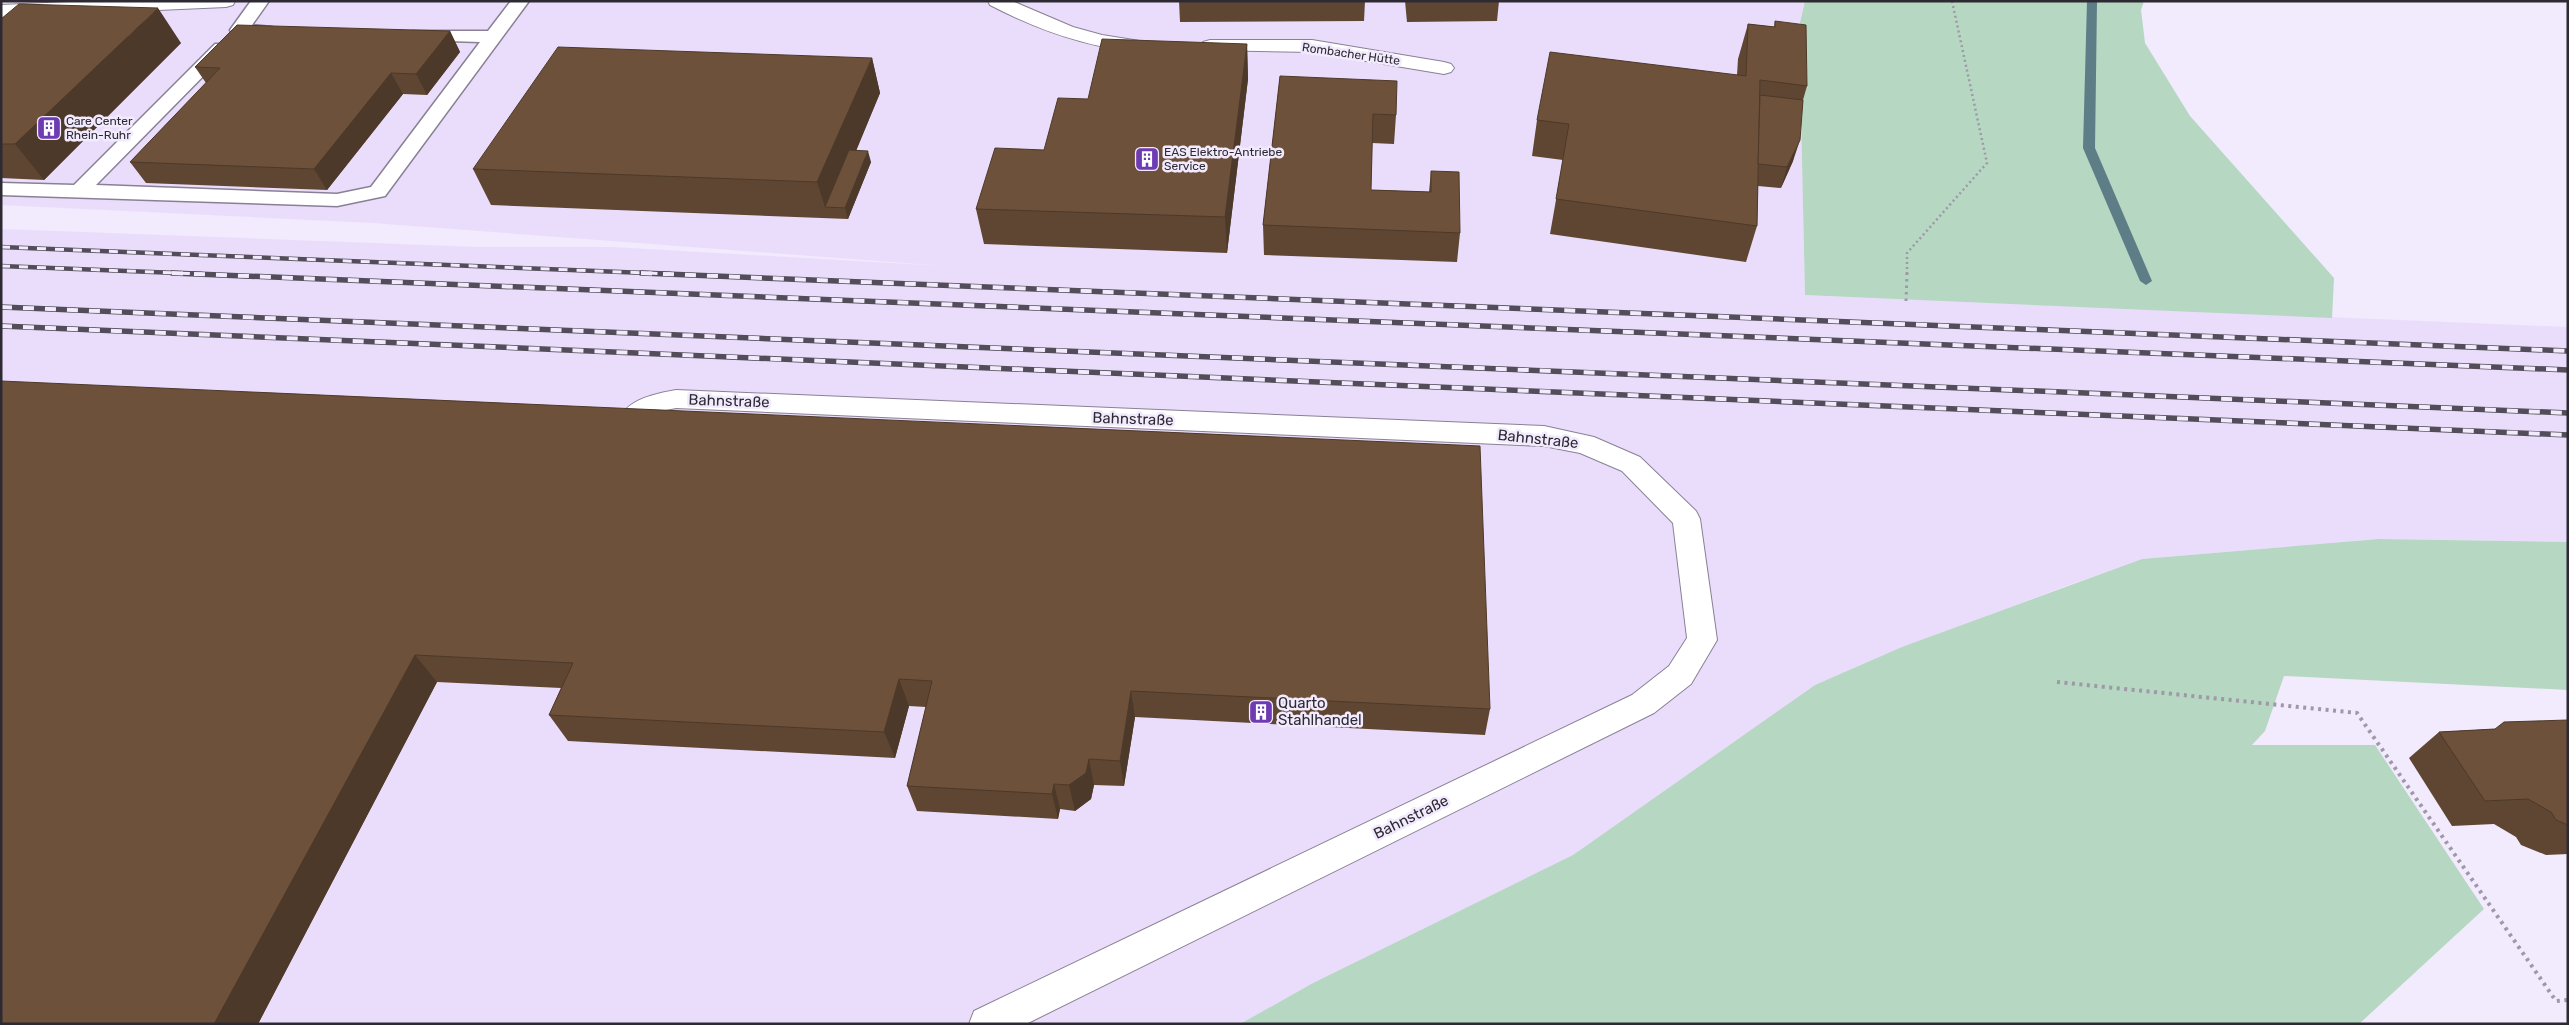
<svg xmlns="http://www.w3.org/2000/svg" width="2569" height="1025" viewBox="0 0 2569 1025" font-family="Rubik,sans-serif">
<rect width="100%" height="100%" fill="#f2eafd"/>
<polygon fill="#eaddfb" points="1,1 1805,1 1799,27 1805,295 2568,327 2568,542 2379,539 2142,559 2055,590 1903,647 1815,685 1573,855 1313,983 1240,1024 1,1024 1,229 479,247 612,247 944,266 373,223 1,205"/>
<g fill="#b6d7c2">
<polygon points="1805,1 2144,1 2141,10 2145,43 2190,116 2334,278 2332,318 1805,295 1799,27"/>
<polygon points="2379,539 2568,542 2568,690 2284,676 2265,731 2252,745 2375,745 2484,909 2359,1024 1240,1024 1313,983 1573,855 1815,685 1902,647 2142,559"/>
</g>
<g fill="none" stroke-linecap="round" stroke-linejoin="round">
<polygon fill="#5d7d87" fill-rule="evenodd" points="2087,1 2097,1 2095,148 2152,281 2146,285 2140,281 2083,148"/>
<defs>
<g id="service">
<polygon points="251,1 269,1 252,25 272,27 275,31 272,35 233,34 230,30"/>
<polygon points="511,1 529,1 385,196 337,206 1,195 1,183 74,185 215,44 227,44 230,48 227,52 96,185 337,194 371,187 480,42 418,40 412,39 409,35 412,31 488,31"/>
</g>
<g id="minor">
<polygon points="90,1 235,1 233,5 226,7 1,17 1,5"/>
<path d="M 988,1 L 1012,1 L 1073,27 L 1102,35 L 1146,42 L 1149,46 L 1146,50 L 1139,52 C 1086,47 1038,30 990,5 Z"/>
<polygon points="1210,40 1312,40 1444,62 1451,64 1454,68 1451,72 1444,74 1312,52 1203,50 1200,46 1203,42"/>
<path d="M 676,390 L 1544,426 L 1594,437 L 1640,457 L 1696,511 L 1700,519 L 1717,640 L 1691,684 L 1654,713 L 1026,1024 L 969,1024 L 974,1011 L 1632,695 L 1669,666 L 1687,638 L 1673,523 L 1622,471 L 1580,453 L 1544,446 L 676,408 C 666,410 655,411 646,418 C 631,430 635,451 610,444 L 606,437 C 625,402 638,397 676,390 Z"/>
</g>
</defs>
<use href="#service" stroke="#898095" stroke-width="3"/>
<use href="#minor" stroke="#898095" stroke-width="2"/>
<polyline stroke="#9e98a7" stroke-width="2.5" stroke-dasharray="2 3" stroke-linecap="butt" points="1907,274 1907,253 1987,163 1952,1"/>
<polyline stroke="#9e98a7" stroke-width="3" stroke-dasharray="2.5 4" stroke-linecap="butt" points="1906,301 1907,273"/>
<polyline stroke="#9e98a7" stroke-width="4" stroke-dasharray="3 4.5" stroke-linecap="butt" points="2057,682 2357,713 2556,1001 2568,1000"/>
<use href="#service" fill="#fff" fill-rule="evenodd"/>
<use href="#minor" fill="#fff" fill-rule="evenodd"/>
<defs>
<g id="rail-far1">
<polyline points="1,247 671,274"/>
<polyline points="1,266 202,274"/>
</g>
<g id="rail">
<polyline points="172,273 2568,370"/>
<polyline points="641,273 2568,351"/>
<polyline points="1,307 2568,413"/>
<polyline points="1,326 2568,435"/>
</g>
</defs>
<use href="#rail-far1" stroke="#524d58" stroke-width="4.5"/>
<use href="#rail" stroke="#524d58" stroke-width="5.5"/>
<use href="#rail-far1" stroke="#f2eafd" stroke-width="3" stroke-dasharray="9" stroke-linecap="butt"/>
<use href="#rail" stroke="#f2eafd" stroke-width="4" stroke-dasharray="11" stroke-linecap="butt"/>
</g>
<g fill="#5f4632">
<polygon points="1179,1 1365,1 1364,21 1180,22"/>
<polygon points="1405,1 1499,1 1497,21 1407,22"/>
<polygon points="1,19 181,43 44,180 1,178"/>
<polygon points="1775,21 1807,86 1803,100 1793,161 1781,188 1758,186 1757,226 1746,262 1550,234 1563,160 1532,156 1537,120 1737,75 1738,59 1748,24 1774,27"/>
<polygon points="450,31 460,52 427,95 403,94 327,190 146,183 130,162 206,83 195,67"/>
<polygon points="1247,44 1248,79 1227,253 984,244 976,209 1044,150 1088,99"/>
<polygon points="872,58 880,93 856,150 871,162 848,219 491,205 473,169"/>
<polygon points="1280,76 1396,115 1394,144 1372,143 1371,190 1429,192 1431,171 1460,233 1457,262 1264,255 1263,225"/>
<polygon points="1,381 1490,709 1485,735 1135,717 1124,786 1094,785 1091,799 1075,811 1060,809 1058,819 917,811 907,786 926,707 909,706 895,758 568,741 549,715 561,688 437,682 258,1024 1,1024"/>
<polygon points="2568,720 2568,854 2546,855 2521,845 2516,837 2494,824 2452,826 2409,758 2439,732 2495,729"/>
</g>
<g fill="#4d3929">
<polygon points="158,8 181,43 44,180 15,144"/>
<polygon points="450,31 460,52 427,95 416,74"/>
<polygon points="1247,44 1248,79 1227,253 1225,217"/>
<polygon points="872,58 880,93 833,207 825,207 817,182"/>
<polygon points="391,73 403,94 327,190 314,169"/>
<polygon points="1800,140 1793,161 1781,188 1787,167"/>
<polygon points="868,151 871,162 848,219 845,208"/>
<polygon points="415,655 437,682 258,1024 214,1024"/>
<polygon points="899,679 909,706 895,758 884,732"/>
<polygon points="1131,691 1135,717 1124,786 1120,761"/>
<polygon points="1089,759 1094,785 1091,799 1075,811 1069,785"/>
<polygon points="1054,784 1060,809 1058,819 1052,794"/>
</g>
<g fill="#6e513a" stroke="#4d3929">
<polygon points="19,4 158,8 15,144 1,144 1,19"/>
<polygon points="1775,21 1806,25 1807,86 1760,80 1757,226 1556,199 1569,124 1537,120 1550,52 1746,76 1748,24 1775,27"/>
<polygon points="237,25 450,31 416,74 391,73 314,169 130,162 220,68 195,67"/>
<polygon points="1102,39 1247,44 1225,217 976,209 995,148 1044,150 1058,98 1088,99"/>
<polygon points="558,47 872,58 817,182 473,169"/>
<polygon points="1280,76 1397,81 1396,115 1373,114 1371,190 1431,192 1431,171 1459,172 1460,233 1263,225"/>
<polygon points="1760,95 1803,100 1800,140 1787,167 1758,164"/>
<polygon points="849,150 868,151 845,208 825,207"/>
<polygon points="1,381 1480,446 1490,709 1131,691 1120,761 1089,759 1086,773 1069,785 1054,784 1052,794 907,786 932,681 899,679 884,732 549,715 573,663 415,655 214,1024 1,1024"/>
<polygon points="2568,720 2568,825 2556,820 2551,812 2528,799 2485,801 2439,732 2495,729 2504,722"/>
</g>
<defs>
<symbol id="building-square" viewBox="-11 -11 22 22"><rect x="-9" y="-9" width="18" height="18" rx="4" fill="#6e3bb2" stroke="#f2eafd"/><path d="M-4-6H4V6H1V3H-1V6H-4ZM-2.5-4.3h1.7v1.8h-1.7ZM.8-4.3h1.7v1.8H.8ZM-2.5-1h1.7V.8h-1.7ZM.8-1h1.7V.8H.8Z" fill="#fff"/></symbol>
</defs>
<g fill-rule="evenodd">
<use href="#building-square" x="35" y="114" width="28" height="28"/>
<use href="#building-square" x="1133" y="145" width="28" height="28"/>
<use href="#building-square" x="1247" y="698" width="28" height="28"/>
</g>
<g text-anchor="middle" dominant-baseline="central" stroke-width="5" stroke-linejoin="round" paint-order="stroke">
<g font-size="12" fill="#2e2a33" stroke="#f2eafd">
<text transform="translate(1351 54) rotate(8)">Rombacher Hütte</text>
</g>
<g font-size="12" fill="#2e2a33" stroke="#f2eafd" text-anchor="start">
<text x="66" y="121">Care Center<tspan x="66" dy="14">Rhein-Ruhr</tspan></text>
<text x="1164" y="152">EAS Elektro-Antriebe<tspan x="1164" dy="14">Service</tspan></text>
</g>
<g font-size="15" fill="#2e2a33" stroke="#f2eafd">
<text transform="translate(729 401) rotate(2)">Bahnstraße</text>
<text transform="translate(1133 419) rotate(2)">Bahnstraße</text>
<text transform="translate(1538 439) rotate(6)">Bahnstraße</text>
<text transform="translate(1411 817) rotate(-26)">Bahnstraße</text>
</g>
<g font-size="15" fill="#2e2a33" stroke="#f2eafd" text-anchor="start">
<text x="1278" y="703">Quarto<tspan x="1278" dy="17">Stahlhandel</tspan></text>
</g>
</g>
<rect width="2569" height="1025" fill="none" stroke="#2e2a33" stroke-width="5"/>
</svg>
